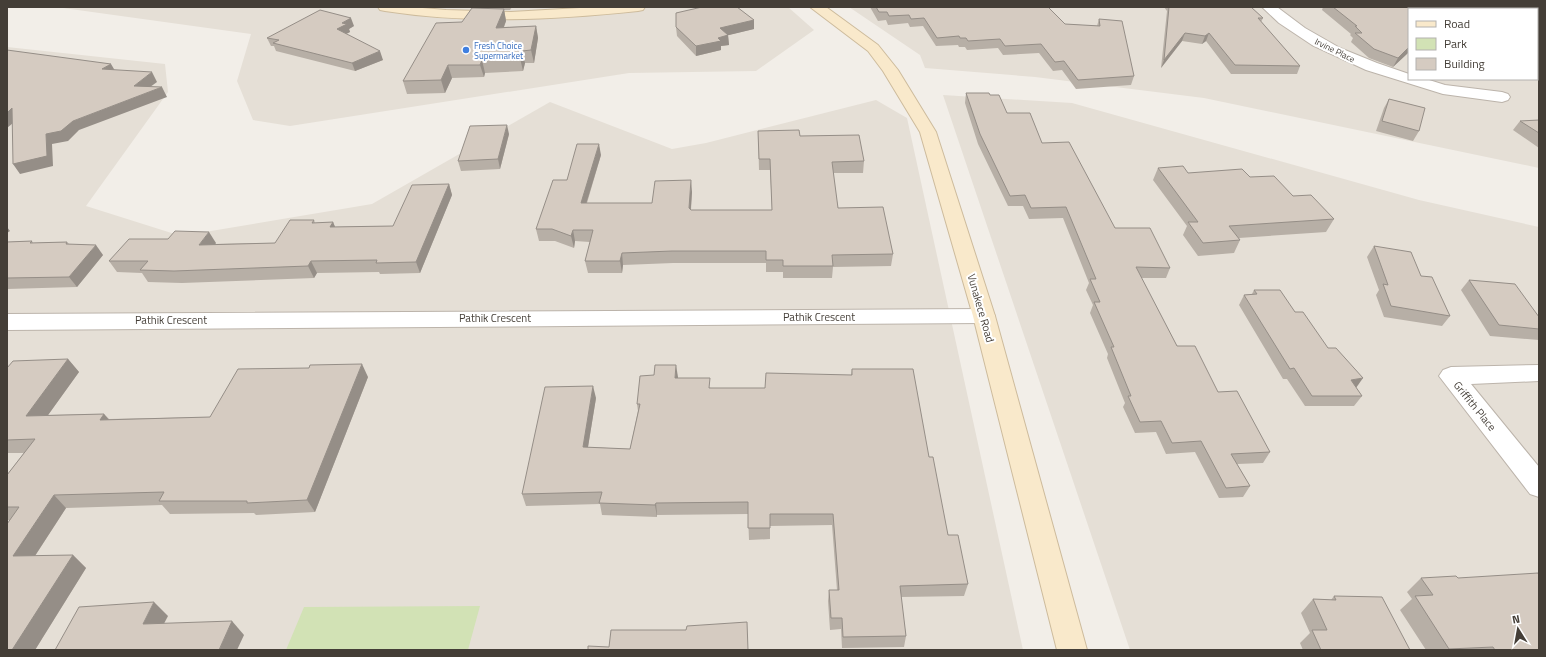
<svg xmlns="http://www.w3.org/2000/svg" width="1546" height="657" viewBox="0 0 1546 657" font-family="'Titillium Web',sans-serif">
<rect width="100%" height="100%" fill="#f2eee8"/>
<g fill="#e5dfd6" fill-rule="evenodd">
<polygon points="56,7 788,7 814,30 756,71 629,73 290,126 253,120 237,81 251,34"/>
<path d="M 849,7 L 1539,7 L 1539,168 L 1204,98 L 1035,77 L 925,68 L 920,55 ZM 1409,9 L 1537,9 L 1537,79 L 1409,79 Z"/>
<polygon points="7,47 165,64 168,92 86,206 181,236 372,204 550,102 672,149 706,143 876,100 907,118 1023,650 7,650"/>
<polygon points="943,95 1072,103 1419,200 1539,227 1539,650 1130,650"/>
</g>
<polygon fill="#d2e2b5" points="480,606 468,650 286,650 304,607"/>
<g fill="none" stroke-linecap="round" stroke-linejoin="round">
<defs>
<g id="street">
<polygon points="1262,7 1277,7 1305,28 1340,48 1377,63 1409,74 1409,79 1426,79 1445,85 1502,92 1508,94 1510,97 1508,100 1502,102 1443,94 1366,70 1312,45 1279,23"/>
<polygon points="984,309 992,311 995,316 992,321 984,323 7,330 7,314"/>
<polygon points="1539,365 1539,381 1471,384 1539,467 1539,497 1530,494 1439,376 1443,370 1451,367"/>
</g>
<g id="secondary">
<path d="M 378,7 L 411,7 L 446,10 L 511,12 L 597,7 L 645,7 L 643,10 L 638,11 C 553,20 469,24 385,11 L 380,10 Z"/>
<polygon points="810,7 826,7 878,45 898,70 936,132 995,316 1087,650 1057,650 973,316 920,132 883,71 868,51"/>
</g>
</defs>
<use href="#street" stroke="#bcb4ab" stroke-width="2"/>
<use href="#secondary" stroke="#cdbb9c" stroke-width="2"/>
<use href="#street" fill="#fff" fill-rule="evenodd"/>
<use href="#secondary" fill="#f9e9cb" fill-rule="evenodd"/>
</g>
<g fill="#b7afa6">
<polygon points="482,7 512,7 510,10 504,10 506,21 504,27 536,26 538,38 534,63 525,63 523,71 485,73 484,77 452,78 445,93 407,94 403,81 462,22 482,8"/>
<polygon points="870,7 1048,7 1065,24 1097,26 1099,19 1134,76 1131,85 1076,89 1062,70 1053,71 1039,53 1003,55 998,48 967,50 965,47 959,47 958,45 936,46 923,26 910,27 908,23 888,25 886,20 878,21"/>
<polygon points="1164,7 1251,7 1263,18 1261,22 1300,66 1297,74 1231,74 1206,41 1202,44 1182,41 1161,68 1167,11"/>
<polygon points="1323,7 1539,7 1539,73 1537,72 1537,9 1409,9 1409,52 1393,67 1369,58 1351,42 1353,38 1350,35 1351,34 1322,10"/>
<polygon points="754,20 754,29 728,35 729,45 721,46 721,50 696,56 677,36 676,27"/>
<polygon points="354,26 349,29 350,32 346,34 383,60 355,71 276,51 274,46 271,46 267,38"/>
<polygon points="966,93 990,95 1007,113 1042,143 1115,228 1170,268 1166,278 1141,278 1177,346 1218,392 1270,452 1263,463 1237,464 1250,486 1243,497 1219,498 1195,452 1166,454 1156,432 1135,433 1123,407 1125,403 1107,358 1108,354 1090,313 1093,305 1086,290 1089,283 1063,218 1029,219 1023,206 1008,206 978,144 965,103"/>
<polygon points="1389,99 1419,131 1413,141 1376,131 1384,108"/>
<polygon points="1539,120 1539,148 1513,130 1520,121"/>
<polygon points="758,131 800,136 864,161 863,173 833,173 838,208 893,254 891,266 833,267 832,278 783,278 783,272 766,272 766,263 673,263 623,265 622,273 588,273 585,261 590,242 575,241 574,248 555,241 539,241 536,229 567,180 601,155 587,203 652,203 692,192 691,210 772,210 770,170 759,170"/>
<polygon points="509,134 500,169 461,171 458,161"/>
<polygon points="1158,168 1188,173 1250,177 1293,196 1334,219 1326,232 1239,238 1240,240 1234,253 1198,256 1183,235 1187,226 1153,180"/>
<polygon points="449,184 452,195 420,273 380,274 379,272 317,273 314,278 182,283 148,282 142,273 117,272 109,261 216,243 215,244 275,243 314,220 315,223 333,222 335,227 393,226"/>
<polygon points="32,241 33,243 67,242 69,244 103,255 77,287 7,289 7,242"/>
<polygon points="1374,246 1421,276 1450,316 1442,326 1384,317 1376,295 1379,290 1367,257"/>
<polygon points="1469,280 1539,317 1539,340 1490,336 1461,290"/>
<polygon points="1254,290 1295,312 1328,348 1362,396 1354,406 1305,406 1287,379 1283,379 1239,305 1244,295 1252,294"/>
<polygon points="68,359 79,372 48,415 104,414 109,419 210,417 368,377 315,512 256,515 254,513 170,514 162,505 66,508 35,556 73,555 86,568 35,650 7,650 10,520 7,520 7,475 24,453 7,453 7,368"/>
<polygon points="852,369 929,457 948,535 968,584 964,596 901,597 906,636 904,647 842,648 841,629 830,630 828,601 829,590 837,590 832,525 770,526 770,539 749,540 748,514 657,515 657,517 602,515 600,504 526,506 522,494 596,398 588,447 630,449 638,411 637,404 678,377 678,378 711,388 765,388 851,375"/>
<polygon points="1421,578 1458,578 1539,650 1426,650 1400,610 1412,599 1407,592"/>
<polygon points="1334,596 1410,650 1303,650 1300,643 1310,633 1301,613 1313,599 1331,600"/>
</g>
<g fill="#958e87">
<polygon points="504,9 506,21 499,40 496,28"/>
<polygon points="351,18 354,26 349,29 350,32 340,37 337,29 342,23"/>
<polygon points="754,20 754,29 721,37 720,28"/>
<polygon points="536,26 538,38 534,63 531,50"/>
<polygon points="1185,33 1182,41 1161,68 1164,60"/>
<polygon points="1209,33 1206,41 1202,44 1205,36"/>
<polygon points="728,35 729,45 721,46 721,50 696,56 696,46 718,38"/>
<polygon points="1409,47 1409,52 1393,67 1398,58"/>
<polygon points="380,51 383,60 355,71 352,63"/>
<polygon points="522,51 525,63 523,71 520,58"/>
<polygon points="482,60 485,73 484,77 480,65"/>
<polygon points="111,64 117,74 102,69"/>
<polygon points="448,65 452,78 445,93 441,80"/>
<polygon points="152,72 157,82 139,95 134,86"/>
<polygon points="162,87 167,97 79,130 68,141 52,144 53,166 20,174 13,164 46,134 73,121"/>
<polygon points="12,108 19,118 7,128 7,113"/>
<polygon points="507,125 509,134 500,169 498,159"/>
<polygon points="599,144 601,155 583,214 581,203"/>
<polygon points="691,180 692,192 690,219 689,208"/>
<polygon points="449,184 452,195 420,273 416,262"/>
<polygon points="333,222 338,234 330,227"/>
<polygon points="7,227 10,231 7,233"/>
<polygon points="573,230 575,241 574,248 571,236"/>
<polygon points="209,232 216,243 206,256 199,245"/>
<polygon points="96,245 103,255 77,287 69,277"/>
<polygon points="622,253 623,265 622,273 620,261"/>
<polygon points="311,261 317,273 314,278 308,266"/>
<polygon points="68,359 79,372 38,429 26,416"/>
<polygon points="362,364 368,377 315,512 307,500"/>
<polygon points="676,365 678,377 677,391 675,378"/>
<polygon points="1363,378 1356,388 1351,380"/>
<polygon points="593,386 596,398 586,459 583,447"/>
<polygon points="104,414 115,427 100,420"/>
<polygon points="54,495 66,508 27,568 13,556"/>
<polygon points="656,503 657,515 657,517 655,505"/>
<polygon points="73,555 86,568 35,650 12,650"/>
<polygon points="154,602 168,616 157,637 143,624"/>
<polygon points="232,621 244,635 237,650 219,650"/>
</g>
<g fill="#d5cbc1" stroke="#958e87">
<polygon points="702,7 737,7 754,20 720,28 728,35 718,38 721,41 696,46 676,27 676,13"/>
<polygon points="876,7 1048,7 1065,24 1100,26 1099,19 1122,21 1134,76 1078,80 1064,61 1055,62 1041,44 1005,46 1000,39 968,41 966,38 960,38 959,36 937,38 924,18 911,19 909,15 889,16 887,12 879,12"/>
<polygon points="1169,7 1251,7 1263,18 1258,18 1300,66 1235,65 1209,33 1205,36 1185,33 1164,60"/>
<polygon points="1333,7 1539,7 1539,62 1537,62 1537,9 1409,9 1409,47 1398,58 1374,49 1355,33 1362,33 1355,26 1357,26"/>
<polygon points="472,8 504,9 496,28 536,26 531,50 522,51 520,58 482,60 480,65 448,65 441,80 403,81 436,23 462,22"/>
<polygon points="320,10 351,18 342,23 347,24 337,29 380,51 352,63 273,43 279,40 267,38"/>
<polygon points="7,50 111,64 102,69 152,72 134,86 162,87 73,121 61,131 46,134 47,156 13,164 12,108 7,113"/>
<polygon points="966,93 989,93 990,95 999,95 1007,113 1030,113 1042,143 1069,142 1115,228 1150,228 1170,268 1136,267 1177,346 1195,346 1218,392 1237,391 1270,452 1231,454 1250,486 1226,488 1201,441 1172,443 1161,421 1140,422 1128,396 1131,396 1111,347 1114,347 1094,302 1100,302 1090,279 1096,279 1066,207 1031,208 1025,195 1010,196 980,134"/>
<polygon points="1389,99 1425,108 1419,131 1382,121"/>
<polygon points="1539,120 1539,133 1520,121"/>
<polygon points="507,125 498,159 458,161 470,126"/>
<polygon points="799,130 800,136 859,135 864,161 832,162 838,208 883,207 893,254 832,255 833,266 783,266 783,260 766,260 766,251 672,251 622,253 620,261 585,261 593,230 573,230 571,236 552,229 536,229 553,180 567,180 577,144 599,144 581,203 652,203 655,181 691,180 689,208 691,210 772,210 770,159 759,159 758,131"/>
<polygon points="1183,166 1188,173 1242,169 1250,177 1274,176 1293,196 1311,195 1334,219 1229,226 1240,240 1203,243 1188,222 1198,222 1158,168"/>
<polygon points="449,184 416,262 376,263 377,260 311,261 308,266 174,271 140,270 148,261 109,261 129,239 168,239 175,231 209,232 199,245 275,243 290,220 314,220 312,223 333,222 330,227 393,226 412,185"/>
<polygon points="32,241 30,243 67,242 66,244 96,245 69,277 7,278 7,242"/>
<polygon points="1374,246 1411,252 1421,276 1432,277 1450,316 1391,306 1383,284 1388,285"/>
<polygon points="1469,280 1515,284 1539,317 1539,329 1499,325"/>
<polygon points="1254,290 1280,290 1295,312 1303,312 1328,348 1336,348 1363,378 1351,380 1362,396 1312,396 1294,368 1290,369 1244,295 1257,294"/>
<polygon points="68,359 26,416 104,414 100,420 210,417 238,369 309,368 310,365 362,364 307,500 247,503 247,501 159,501 164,492 54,495 13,556 73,555 12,650 7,650 7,524 19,507 7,507 7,475 35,439 7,440 7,368 13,361"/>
<polygon points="655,365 676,365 675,378 710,378 709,388 765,388 766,373 852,375 852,369 913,369 929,457 933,457 948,535 958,535 968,584 900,586 906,636 843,637 842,618 831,618 829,590 839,590 833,514 770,514 770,528 748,528 748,502 656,503 655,505 599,503 602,492 522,494 545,387 593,386 583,447 630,449 640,404 637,404 640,376 654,375"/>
<polygon points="1538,573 1539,575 1539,650 1495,650 1493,647 1449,649 1415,596 1433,595 1421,578 1456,576 1458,578"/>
<polygon points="1334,596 1382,597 1410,650 1321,650 1312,630 1327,630 1313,599 1336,600"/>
<polygon points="154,602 143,624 232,621 219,650 55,650 79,607"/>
<polygon points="747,622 748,650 588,650 588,646 609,647 611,630 686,630 687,626"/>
</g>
<circle fill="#3f7fe0" stroke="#fff" stroke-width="1.5" cx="466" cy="50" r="4"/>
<g text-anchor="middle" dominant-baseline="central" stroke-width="4" stroke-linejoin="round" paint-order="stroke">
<g font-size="9" fill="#366cbe" stroke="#fff" text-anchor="start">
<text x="474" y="45">Fresh Choice<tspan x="474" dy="10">Supermarket</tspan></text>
</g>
<g font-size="9" fill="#443e37" stroke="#fff">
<text transform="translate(1335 50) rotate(26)">Irvine Place</text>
</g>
<g font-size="11" fill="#443e37" stroke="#fff">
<text transform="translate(981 308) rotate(74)">Vunakece Road</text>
<text x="819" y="317">Pathik Crescent</text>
<text x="495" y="318">Pathik Crescent</text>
<text x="171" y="320">Pathik Crescent</text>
<text transform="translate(1475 406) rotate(51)">Griffith Place</text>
</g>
</g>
<rect width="1546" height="657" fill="none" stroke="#443e37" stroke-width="16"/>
<rect x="1408" y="8" width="130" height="72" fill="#ffffff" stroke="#b4b2af"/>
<rect x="1416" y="21" width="20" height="6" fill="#f9e9cb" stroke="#b4b2af"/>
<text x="1444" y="28" font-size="12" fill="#443e37">Road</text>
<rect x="1416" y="38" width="20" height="12" fill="#d2e2b5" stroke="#b4b2af"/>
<text x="1444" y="48" font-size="12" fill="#443e37">Park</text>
<rect x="1416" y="58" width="20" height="12" fill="#d5cbc1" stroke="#b4b2af"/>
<text x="1444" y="68" font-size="12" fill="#443e37">Building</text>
<g transform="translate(1518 629) rotate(349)" stroke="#ffffff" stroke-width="3" paint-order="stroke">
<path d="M0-3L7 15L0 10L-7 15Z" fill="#443e37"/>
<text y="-6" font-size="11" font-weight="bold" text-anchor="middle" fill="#443e37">N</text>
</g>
</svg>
